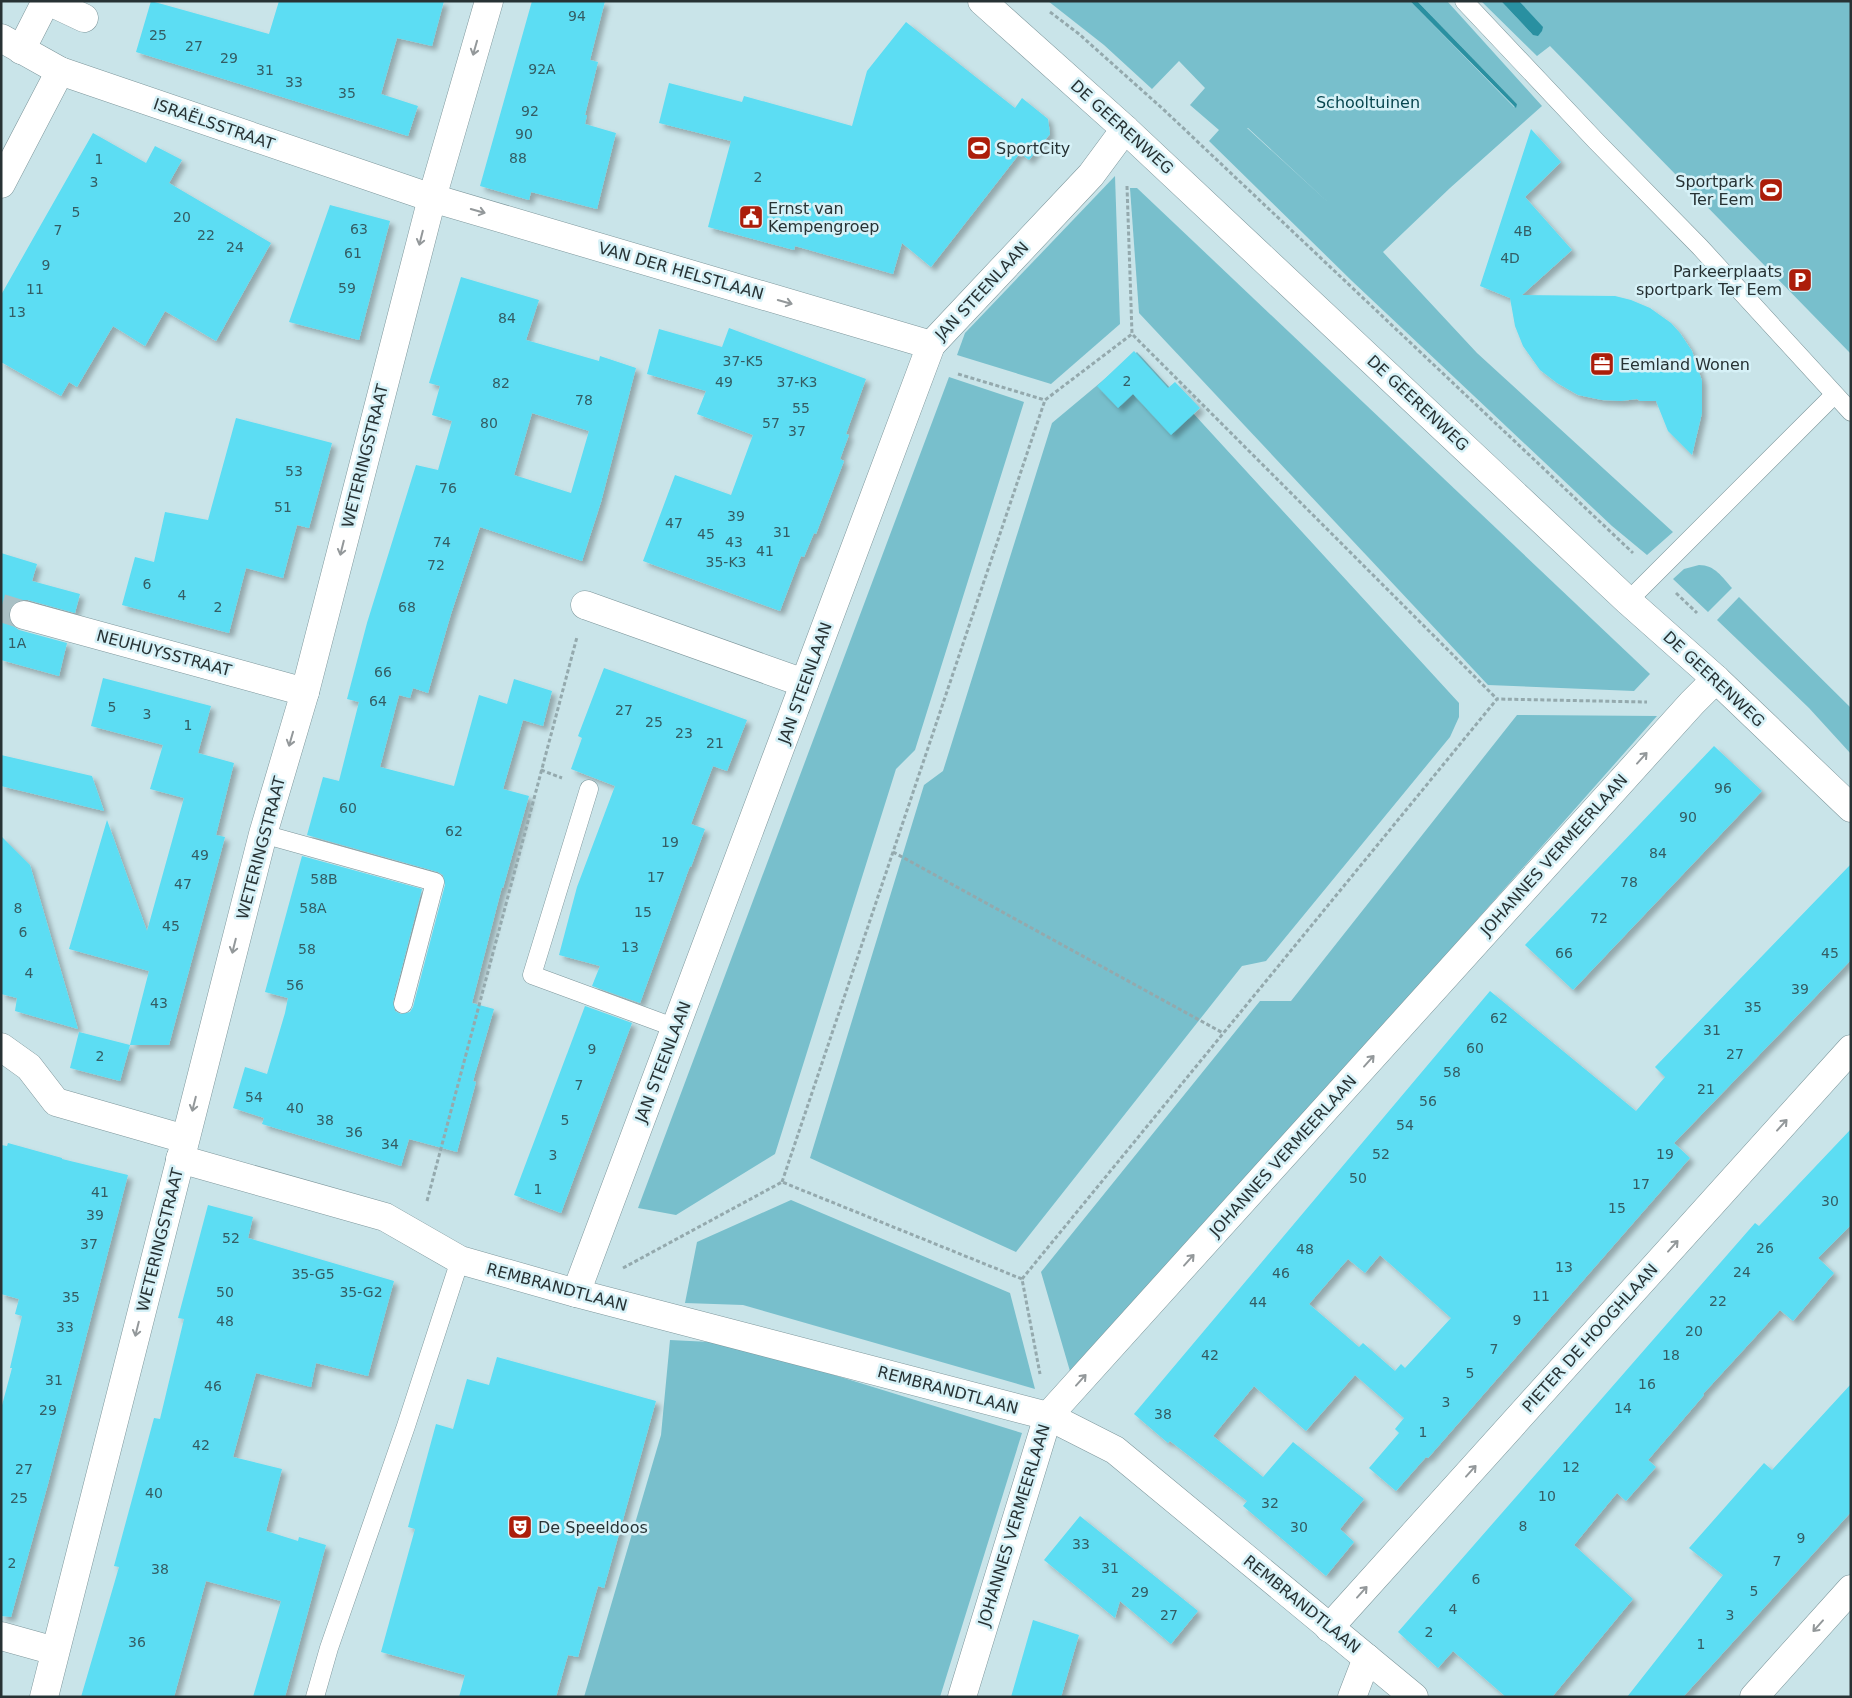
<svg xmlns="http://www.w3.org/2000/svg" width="1852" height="1698" viewBox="0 0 1852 1698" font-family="'DejaVu Sans',sans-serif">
<defs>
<filter id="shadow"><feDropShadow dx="4.5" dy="4.5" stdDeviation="2.5" flood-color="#0004"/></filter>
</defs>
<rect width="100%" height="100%" fill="#c9e4e9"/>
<g fill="#78bfcc" fill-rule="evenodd">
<path d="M 1048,1 L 1410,1 L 1514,107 L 1517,104 L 1417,1 L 1447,1 L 1542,106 L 1450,188 L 1383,252 L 1477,353 L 1673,532 L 1647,555 L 1612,526 L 1352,281 L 1209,141 L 1219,130 L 1190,105 L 1205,88 L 1179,61 L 1152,89 L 1104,45 ZM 1247,128 L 1248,128 L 1331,205 Z"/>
<polygon points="1481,1 1501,1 1533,35 1508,1 1851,1 1851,354 1550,46 1537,56"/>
<polygon points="1115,176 1120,324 1051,384 957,355 965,333"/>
<polygon points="1130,188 1137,188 1650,674 1634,691 1488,685 1139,313"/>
<polygon points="1137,352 1459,703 1459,717 1450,737 1266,961 1242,966 1016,1252 810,1158 924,785 943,771 1052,423"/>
<polygon points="949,377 1024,402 915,750 896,769 775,1154 676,1215 638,1208"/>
<path d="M 1699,565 C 1715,565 1722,577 1732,588 L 1708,612 L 1673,579 L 1684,569 Z"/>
<polygon points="1739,597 1851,708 1851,754 1809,708 1717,620"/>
<polygon points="1517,715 1657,716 1072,1378 1041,1272 1260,1001 1291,1001"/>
<polygon points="791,1200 1010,1293 1035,1389 743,1305 685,1303 697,1242"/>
<polygon points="670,1340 730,1343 1022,1433 940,1697 584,1697 661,1435"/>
</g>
<g fill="#2990a1">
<polygon points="1410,1 1417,1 1517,104 1516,108"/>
<polygon points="1501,1 1519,1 1543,27 1542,31 1538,36 1533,35"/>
</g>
<g fill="#5bddf3" fill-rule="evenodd" filter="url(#shadow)">
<polygon points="151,1 269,34 279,1 444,1 432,46 397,38 381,94 418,106 408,136 136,52"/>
<polygon points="532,1 605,1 590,60 598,62 585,115 587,115 585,124 616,133 597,209 531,192 529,200 480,186"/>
<polygon points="906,22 1015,108 1022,98 1048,119 1050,134 1029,160 1020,153 931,267 902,243 893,274 795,246 794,250 708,227 731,141 659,123 669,83 742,102 744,96 852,126 867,71"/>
<polygon points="1531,129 1561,162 1525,197 1572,250 1522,295 1615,296 1631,300 1650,308 1671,323 1680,333 1692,351 1702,381 1702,413 1692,455 1668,431 1656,401 1640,401 1637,399 1621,401 1602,400 1578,395 1557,383 1540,370 1523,346 1515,326 1510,298 1480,286"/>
<polygon points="93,133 146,163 155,146 182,160 169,183 271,243 216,341 165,311 145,346 113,326 77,387 69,382 61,396 1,362 1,295"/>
<polygon points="330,205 390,221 359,340 289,322"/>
<path d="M 461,277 L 539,300 L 526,340 L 599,361 L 600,356 L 636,368 L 601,502 L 582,561 L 480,527 L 451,614 L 428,693 L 413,688 L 410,698 L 399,695 L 380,767 L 454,786 L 479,695 L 507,704 L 514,679 L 552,691 L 543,726 L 523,720 L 503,789 L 529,796 L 503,888 L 502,887 L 472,1003 L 494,1009 L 473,1081 L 476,1082 L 457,1152 L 409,1139 L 401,1166 L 262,1124 L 264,1118 L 233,1108 L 245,1067 L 267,1074 L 285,1013 L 288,998 L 265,992 L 302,856 L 422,889 L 393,1002 L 395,1011 L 401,1014 L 410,1012 L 413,1007 L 445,885 L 443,875 L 438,872 L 307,835 L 323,777 L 339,781 L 359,702 L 347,699 L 367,623 L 416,465 L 438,470 L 452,421 L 432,415 L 440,386 L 429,383 ZM 532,413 L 589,431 L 571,493 L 514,475 Z"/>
<polygon points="729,328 866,379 846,434 849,435 840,459 844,461 816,534 814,533 804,557 801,556 780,611 643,561 675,475 731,495 753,435 697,414 706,391 647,374 659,329 722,347"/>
<polygon points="1134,351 1168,388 1175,382 1200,408 1171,435 1133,394 1118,408 1097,386"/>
<polygon points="236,418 332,443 309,528 297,525 283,578 246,568 229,633 122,605 135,557 154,562 165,512 208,520"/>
<polygon points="1,553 37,564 32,581 80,594 75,613 28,600 21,600 13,604 9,611 9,618 13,626 19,630 67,643 59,676 1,660"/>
<polygon points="604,668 747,720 727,771 713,766 691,824 705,829 691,867 690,866 640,1003 592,986 600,966 559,955 577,887 615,786 571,769 582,738 578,736"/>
<polygon points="103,678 211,706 198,753 234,763 216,835 225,837 169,1045 130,1045 149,971 69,949 107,820 147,931 184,798 150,789 163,745 91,726"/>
<polygon points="1714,746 1762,791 1573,990 1525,945"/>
<polygon points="1,755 92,776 104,811 1,786"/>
<polygon points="1,836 30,865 78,1029 15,1011 17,998 1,994"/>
<path d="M 1851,864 L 1851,960 L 1674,1143 L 1690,1158 L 1428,1458 L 1426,1457 L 1396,1491 L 1369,1468 L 1399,1433 L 1395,1429 L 1404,1418 L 1355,1375 L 1306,1431 L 1254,1386 L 1213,1436 L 1263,1477 L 1293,1442 L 1364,1499 L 1340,1529 L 1354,1542 L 1326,1576 L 1243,1506 L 1247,1501 L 1170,1441 L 1168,1443 L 1134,1414 L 1490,991 L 1636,1111 L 1665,1077 L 1655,1067 ZM 1380,1255 L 1451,1318 L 1405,1368 L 1401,1364 L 1395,1371 L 1363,1343 L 1359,1347 L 1309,1304 L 1348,1259 L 1365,1273 Z"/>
<polygon points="585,1006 632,1023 561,1213 514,1195"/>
<polygon points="79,1032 130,1045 120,1081 70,1068"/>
<polygon points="1851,1129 1851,1225 1818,1258 1834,1273 1793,1321 1780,1310 1703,1394 1704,1395 1648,1460 1656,1467 1626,1501 1617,1493 1574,1545 1633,1599 1552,1697 1506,1697 1453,1651 1438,1668 1398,1632 1755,1223 1759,1226"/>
<polygon points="8,1143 62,1158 62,1159 128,1175 48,1484 11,1617 1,1616 1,1409 12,1368 10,1368 22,1316 15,1314 19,1299 1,1294 1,1145 7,1146"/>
<polygon points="208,1205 253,1217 248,1238 394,1281 368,1376 316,1363 311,1387 256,1373 233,1457 282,1469 266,1531 298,1541 299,1537 326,1545 285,1697 253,1697 281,1601 206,1581 174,1697 81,1697 119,1567 114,1566 154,1418 160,1419 184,1319 178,1318"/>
<polygon points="497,1357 656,1401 604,1588 598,1586 578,1657 568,1655 556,1697 459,1697 465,1675 381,1652 415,1529 408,1527 436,1424 453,1429 467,1379 489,1385"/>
<polygon points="1851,1384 1851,1512 1683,1697 1627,1697 1723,1575 1689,1548 1764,1463 1772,1470"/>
<polygon points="1080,1516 1198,1611 1171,1644 1120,1601 1115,1618 1044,1560"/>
<polygon points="1033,1620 1079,1635 1061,1697 1011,1697"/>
</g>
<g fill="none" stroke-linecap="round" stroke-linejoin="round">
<polyline stroke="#a9c0c5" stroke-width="28" stroke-dasharray="28 14" stroke-linecap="butt" points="1,608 24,615"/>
<defs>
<g id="lane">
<polyline points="1464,1 1596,141 1700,247 1851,412"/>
<polyline points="1628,601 1834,395"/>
<polyline points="589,789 532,975 676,1028"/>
<polyline points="263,834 435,882 403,1004"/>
<polyline points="315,1697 329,1648 406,1426 460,1260"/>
</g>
<g id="street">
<polyline points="48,1 84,18"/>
<polyline points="1,38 60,71 432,198 931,345"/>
<polyline points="21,50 46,1"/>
<polyline points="1,184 60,71"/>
<polyline points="585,605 804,683"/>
<polyline points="24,615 305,692"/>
<polyline points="1,1047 29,1067 56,1102 185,1139"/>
<polyline points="180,1159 385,1217 460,1260 576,1293 1048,1416 1115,1450 1414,1697"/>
<polyline points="576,1293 931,345 1091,175 1125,129"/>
<polyline points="1329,1628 1851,1049"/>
<polyline points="1,1636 55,1651"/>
<polyline points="44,1697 263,834 305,692 432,198 489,1"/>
<polyline points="962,1697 1048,1416 1692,703 1716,679"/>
<polyline points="1352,1697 1367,1658"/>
<polyline points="1754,1697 1851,1589"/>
</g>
<polyline id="secondary" points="982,1 1125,129 1628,601 1716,679 1851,808"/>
</defs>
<use href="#lane" stroke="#7d969b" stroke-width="19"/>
<use href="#street" stroke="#7d969b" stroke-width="29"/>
<use href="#secondary" stroke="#7d969b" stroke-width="29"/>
<g stroke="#94a9ad" stroke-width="3" stroke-dasharray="4 2.5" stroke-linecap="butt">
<polyline points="1050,12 1079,34 1163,109 1633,553"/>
<polyline points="1127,186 1132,334"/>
<polyline points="958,374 1045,400 1132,334 1497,699"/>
<polyline points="1676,593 1697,613"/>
<polyline points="541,770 562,778"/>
<polyline points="893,852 1223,1033"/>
<polyline points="782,1182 1045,400"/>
<polyline points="427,1201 577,637"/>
<polyline points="623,1268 782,1182 1022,1279 1040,1374"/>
<polyline points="1022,1279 1497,699 1647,702"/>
</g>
<use href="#lane" stroke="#fff" stroke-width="18"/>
<use href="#street" stroke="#fff" stroke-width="28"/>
<use href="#secondary" stroke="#fff" stroke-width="28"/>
</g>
<defs><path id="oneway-shaft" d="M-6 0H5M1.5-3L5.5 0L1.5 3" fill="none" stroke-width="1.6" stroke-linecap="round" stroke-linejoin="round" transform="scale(1.25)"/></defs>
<g stroke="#93989a">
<use href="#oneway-shaft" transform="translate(475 48) rotate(106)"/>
<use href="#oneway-shaft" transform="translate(478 211) rotate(16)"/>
<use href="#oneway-shaft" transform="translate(421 238) rotate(104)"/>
<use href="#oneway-shaft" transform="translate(785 302) rotate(16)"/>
<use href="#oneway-shaft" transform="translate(342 548) rotate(104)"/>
<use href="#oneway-shaft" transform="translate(291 739) rotate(106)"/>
<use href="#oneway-shaft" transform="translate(1642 758) rotate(-48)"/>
<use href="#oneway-shaft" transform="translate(234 946) rotate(104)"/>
<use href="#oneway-shaft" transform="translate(1369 1061) rotate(-48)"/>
<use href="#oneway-shaft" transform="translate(194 1104) rotate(104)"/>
<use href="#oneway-shaft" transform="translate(1782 1125) rotate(-48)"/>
<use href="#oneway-shaft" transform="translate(1673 1246) rotate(-48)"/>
<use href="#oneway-shaft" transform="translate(1189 1260) rotate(-48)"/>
<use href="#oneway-shaft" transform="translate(137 1329) rotate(104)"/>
<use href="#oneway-shaft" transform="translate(1081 1380) rotate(-48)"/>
<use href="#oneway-shaft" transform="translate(1471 1471) rotate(-48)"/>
<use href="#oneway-shaft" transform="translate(1362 1592) rotate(-48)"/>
<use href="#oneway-shaft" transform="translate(1818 1626) rotate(132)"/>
</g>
<defs>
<symbol id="stadium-square" viewBox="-11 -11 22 22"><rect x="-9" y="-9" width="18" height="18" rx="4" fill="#ac1d0a" stroke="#d6f1f7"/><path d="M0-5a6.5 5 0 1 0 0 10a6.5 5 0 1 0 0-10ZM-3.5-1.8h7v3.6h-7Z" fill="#fff"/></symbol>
<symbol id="civic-square" viewBox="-11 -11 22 22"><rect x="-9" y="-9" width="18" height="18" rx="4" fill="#ac1d0a" stroke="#d6f1f7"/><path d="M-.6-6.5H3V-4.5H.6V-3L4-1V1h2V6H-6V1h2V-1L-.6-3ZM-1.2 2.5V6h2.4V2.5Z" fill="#fff"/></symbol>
<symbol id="parking-square" viewBox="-11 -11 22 22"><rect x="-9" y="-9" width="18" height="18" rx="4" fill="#ac1d0a" stroke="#d6f1f7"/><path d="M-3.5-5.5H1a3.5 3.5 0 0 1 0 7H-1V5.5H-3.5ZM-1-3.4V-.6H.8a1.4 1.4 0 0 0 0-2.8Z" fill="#fff"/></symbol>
<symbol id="office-square" viewBox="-11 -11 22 22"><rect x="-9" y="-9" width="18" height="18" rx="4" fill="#ac1d0a" stroke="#d6f1f7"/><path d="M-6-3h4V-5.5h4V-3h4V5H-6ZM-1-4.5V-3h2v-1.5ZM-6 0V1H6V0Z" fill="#fff"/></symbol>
<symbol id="theatre-square" viewBox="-11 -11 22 22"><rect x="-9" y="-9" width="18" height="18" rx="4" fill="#ac1d0a" stroke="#d6f1f7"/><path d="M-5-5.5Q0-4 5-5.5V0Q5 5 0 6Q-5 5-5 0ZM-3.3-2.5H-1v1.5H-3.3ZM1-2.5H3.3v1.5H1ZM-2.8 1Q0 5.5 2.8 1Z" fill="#fff"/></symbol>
</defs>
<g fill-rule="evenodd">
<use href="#stadium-square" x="965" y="134" width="28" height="28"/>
<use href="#stadium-square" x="1757" y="176" width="28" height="28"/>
<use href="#civic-square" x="737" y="203" width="28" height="28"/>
<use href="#parking-square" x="1786" y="266" width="28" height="28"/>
<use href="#office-square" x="1588" y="350" width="28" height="28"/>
<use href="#theatre-square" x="506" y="1513" width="28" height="28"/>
</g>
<g text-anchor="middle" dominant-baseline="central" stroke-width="5" stroke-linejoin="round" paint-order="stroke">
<g font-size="14" fill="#345d64">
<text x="577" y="16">94</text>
<text x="158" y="35">25</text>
<text x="194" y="46">27</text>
<text x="229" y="58">29</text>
<text x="542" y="69">92A</text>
<text x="265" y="70">31</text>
<text x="294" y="82">33</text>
<text x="347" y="93">35</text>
<text x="530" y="111">92</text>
<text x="524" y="134">90</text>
<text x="518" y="158">88</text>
<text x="99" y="159">1</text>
<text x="758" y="177">2</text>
<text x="94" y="182">3</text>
<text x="76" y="212">5</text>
<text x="182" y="217">20</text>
<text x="359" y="229">63</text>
<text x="58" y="230">7</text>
<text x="1523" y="231">4B</text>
<text x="206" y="235">22</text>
<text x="235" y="247">24</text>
<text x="353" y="253">61</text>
<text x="1510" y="258">4D</text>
<text x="46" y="265">9</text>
<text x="347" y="288">59</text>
<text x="35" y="289">11</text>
<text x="17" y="312">13</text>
<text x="507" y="318">84</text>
<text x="743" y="361">37-K5</text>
<text x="1127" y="381">2</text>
<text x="724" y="382">49</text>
<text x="797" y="382">37-K3</text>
<text x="501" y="383">82</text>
<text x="584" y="400">78</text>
<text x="801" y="408">55</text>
<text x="489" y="423">80</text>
<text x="771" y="423">57</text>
<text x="797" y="431">37</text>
<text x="294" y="471">53</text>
<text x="448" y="488">76</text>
<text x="283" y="507">51</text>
<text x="736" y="516">39</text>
<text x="674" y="523">47</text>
<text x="782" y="532">31</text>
<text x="706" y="534">45</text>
<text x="442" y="542">74</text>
<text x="734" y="542">43</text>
<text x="765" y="551">41</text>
<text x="726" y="562">35-K3</text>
<text x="436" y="565">72</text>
<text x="147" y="584">6</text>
<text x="182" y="595">4</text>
<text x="218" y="607">2</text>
<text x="407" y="607">68</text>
<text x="17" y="643">1A</text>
<text x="383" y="672">66</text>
<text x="378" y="701">64</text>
<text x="112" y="707">5</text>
<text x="624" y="710">27</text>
<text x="147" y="714">3</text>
<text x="654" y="722">25</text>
<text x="188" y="725">1</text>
<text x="684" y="733">23</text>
<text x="715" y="743">21</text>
<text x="1723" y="788">96</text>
<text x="348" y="808">60</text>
<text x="1688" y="817">90</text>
<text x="454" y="831">62</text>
<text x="670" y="842">19</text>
<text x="1658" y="853">84</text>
<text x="200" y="855">49</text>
<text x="656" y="877">17</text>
<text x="324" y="879">58B</text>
<text x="1629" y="882">78</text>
<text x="183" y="884">47</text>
<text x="18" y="908">8</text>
<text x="313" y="908">58A</text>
<text x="643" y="912">15</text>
<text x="1599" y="918">72</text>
<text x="171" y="926">45</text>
<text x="23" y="932">6</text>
<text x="630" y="947">13</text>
<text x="307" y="949">58</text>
<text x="1564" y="953">66</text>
<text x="1830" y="953">45</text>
<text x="29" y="973">4</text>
<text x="295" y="985">56</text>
<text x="1800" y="989">39</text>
<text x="159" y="1003">43</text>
<text x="1753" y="1007">35</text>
<text x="1499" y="1018">62</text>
<text x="1712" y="1030">31</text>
<text x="1475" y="1048">60</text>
<text x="592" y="1049">9</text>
<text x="1735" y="1054">27</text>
<text x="100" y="1056">2</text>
<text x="1452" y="1072">58</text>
<text x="579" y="1085">7</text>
<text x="1706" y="1089">21</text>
<text x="254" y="1097">54</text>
<text x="1428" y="1101">56</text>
<text x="295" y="1108">40</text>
<text x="325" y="1120">38</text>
<text x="565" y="1120">5</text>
<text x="1405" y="1125">54</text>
<text x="354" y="1132">36</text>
<text x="390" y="1144">34</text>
<text x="1381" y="1154">52</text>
<text x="1665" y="1154">19</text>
<text x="553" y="1155">3</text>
<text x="1358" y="1178">50</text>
<text x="1641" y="1184">17</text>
<text x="538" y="1189">1</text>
<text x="100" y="1192">41</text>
<text x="1830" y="1201">30</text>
<text x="1617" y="1208">15</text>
<text x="95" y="1215">39</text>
<text x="231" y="1238">52</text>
<text x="89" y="1244">37</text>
<text x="1765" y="1248">26</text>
<text x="1305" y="1249">48</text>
<text x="1564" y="1267">13</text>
<text x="1742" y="1272">24</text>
<text x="1281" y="1273">46</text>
<text x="313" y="1274">35-G5</text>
<text x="225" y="1292">50</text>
<text x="361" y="1292">35-G2</text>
<text x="1541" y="1296">11</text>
<text x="71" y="1297">35</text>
<text x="1718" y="1301">22</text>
<text x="1258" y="1302">44</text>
<text x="1517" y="1320">9</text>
<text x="225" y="1321">48</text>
<text x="65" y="1327">33</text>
<text x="1694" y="1331">20</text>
<text x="1494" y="1349">7</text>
<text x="1210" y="1355">42</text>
<text x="1671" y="1355">18</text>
<text x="1470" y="1373">5</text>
<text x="54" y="1380">31</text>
<text x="1647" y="1384">16</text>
<text x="213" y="1386">46</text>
<text x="1446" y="1402">3</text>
<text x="1623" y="1408">14</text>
<text x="48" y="1410">29</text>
<text x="1163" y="1414">38</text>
<text x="1423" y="1432">1</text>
<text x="201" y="1445">42</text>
<text x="1571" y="1467">12</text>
<text x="24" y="1469">27</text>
<text x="154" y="1493">40</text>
<text x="1547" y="1496">10</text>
<text x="19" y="1498">25</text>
<text x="1270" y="1503">32</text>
<text x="1523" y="1526">8</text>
<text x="1299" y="1527">30</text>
<text x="1801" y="1538">9</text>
<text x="1081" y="1544">33</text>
<text x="1777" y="1561">7</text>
<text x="12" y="1563">2</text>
<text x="1110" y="1568">31</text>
<text x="160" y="1569">38</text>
<text x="1476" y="1579">6</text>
<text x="1754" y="1591">5</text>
<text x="1140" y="1592">29</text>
<text x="1453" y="1609">4</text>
<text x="1169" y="1615">27</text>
<text x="1730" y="1615">3</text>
<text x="1429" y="1632">2</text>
<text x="137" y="1642">36</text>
<text x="1701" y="1644">1</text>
</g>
<g font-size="16" fill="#09464f" stroke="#d6f1f7">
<text x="1368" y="102">Schooltuinen</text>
</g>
<g font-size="16" fill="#273234" stroke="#d6f1f7">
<text transform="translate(214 124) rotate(19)">ISRAËLSSTRAAT</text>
<text transform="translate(1122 127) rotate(42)">DE GEERENWEG</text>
<text transform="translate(681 271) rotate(16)">VAN DER HELSTLAAN</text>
<text transform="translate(982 291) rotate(-47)">JAN STEENLAAN</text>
<text transform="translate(1418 403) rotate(43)">DE GEERENWEG</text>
<text transform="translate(365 456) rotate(-76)">WETERINGSTRAAT</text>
<text transform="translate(164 653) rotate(15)">NEUHUYSSTRAAT</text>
<text transform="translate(1714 679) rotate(43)">DE GEERENWEG</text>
<text transform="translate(805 683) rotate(-70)">JAN STEENLAAN</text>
<text transform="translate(261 848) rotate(-75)">WETERINGSTRAAT</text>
<text transform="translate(1554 855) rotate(-48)">JOHANNES VERMEERLAAN</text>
<text transform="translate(663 1062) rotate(-69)">JAN STEENLAAN</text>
<text transform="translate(1283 1156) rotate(-48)">JOHANNES VERMEERLAAN</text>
<text transform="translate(160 1240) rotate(-76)">WETERINGSTRAAT</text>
<text transform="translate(557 1287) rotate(15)">REMBRANDTLAAN</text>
<text transform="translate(1590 1338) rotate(-48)">PIETER DE HOOGHLAAN</text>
<text transform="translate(948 1390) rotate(15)">REMBRANDTLAAN</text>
<text transform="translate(1014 1525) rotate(-73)">JOHANNES VERMEERLAAN</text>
<text transform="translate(1302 1604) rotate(39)">REMBRANDTLAAN</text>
</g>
<g font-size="16" fill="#273234" stroke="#d6f1f7" text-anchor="start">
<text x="996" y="148">SportCity</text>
<text x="1754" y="181" text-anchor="end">Sportpark<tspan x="1754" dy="18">Ter Eem</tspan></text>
<text x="768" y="208">Ernst van<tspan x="768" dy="18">Kempengroep</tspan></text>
<text x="1782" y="271" text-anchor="end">Parkeerplaats<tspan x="1782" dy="18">sportpark Ter Eem</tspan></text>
<text x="1620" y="364">Eemland Wonen</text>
<text x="538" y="1527">De Speeldoos</text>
</g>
</g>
<rect width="1852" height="1698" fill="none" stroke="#273234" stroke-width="5"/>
</svg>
